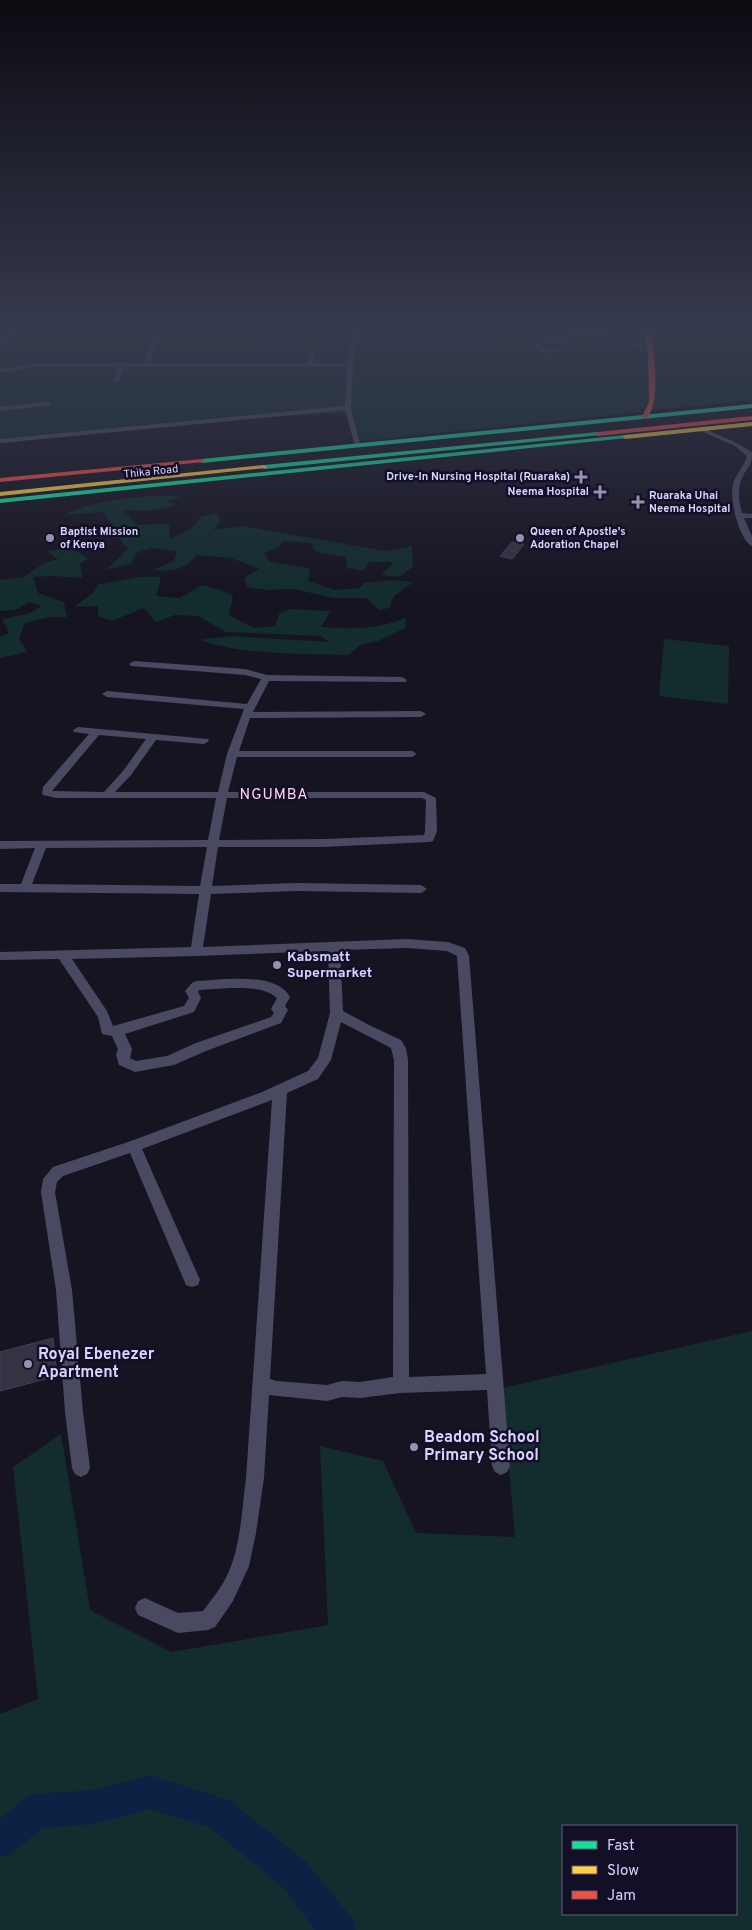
<svg xmlns="http://www.w3.org/2000/svg" width="752" height="1930" viewBox="0 0 752 1930" font-family="Overpass,sans-serif">
<rect width="100%" height="100%" fill="#161421"/>
<g fill="#132c2d" fill-rule="evenodd">
<polygon points="0,326 752,326 752,400 361,441 353,413 259,416 0,442"/>
<path d="M 183,495 L 167,502 L 176,505 L 148,511 L 122,510 L 137,525 L 169,524 L 170,539 L 191,529 L 201,517 L 217,513 L 221,521 L 214,530 L 243,526 L 385,551 L 412,546 L 413,567 L 399,577 L 381,575 L 394,562 L 370,562 L 363,571 L 347,568 L 346,557 L 320,553 L 313,549 L 313,543 L 282,541 L 280,546 L 264,553 L 270,562 L 310,568 L 308,581 L 335,590 L 360,588 L 364,583 L 391,580 L 413,582 L 394,596 L 389,608 L 379,610 L 366,598 L 333,598 L 294,589 L 267,590 L 247,587 L 244,578 L 259,569 L 231,558 L 197,555 C 184,570 172,572 152,570 L 174,561 L 177,551 L 151,548 L 136,553 L 131,564 L 106,570 L 128,549 L 119,538 L 98,538 L 71,533 L 92,527 L 113,525 L 103,512 L 63,515 C 101,498 141,496 183,495 Z"/>
<polygon points="70,548 88,558 80,564 82,578 53,576 33,577 38,593 64,602 67,617 50,617 25,623 19,638 27,652 0,658 0,637 9,633 2,619 30,613 42,606 28,602 16,610 0,611 0,580 23,577 44,563 58,559 47,551"/>
<path d="M 141,577 L 161,577 L 156,596 L 180,598 L 202,585 L 221,590 L 233,596 L 229,615 L 254,628 L 275,626 L 279,614 L 290,609 L 331,611 L 321,627 C 355,629 373,630 406,618 L 405,628 L 378,641 L 360,645 L 349,655 C 305,654 241,655 200,640 L 230,636 L 330,642 L 320,636 L 226,632 L 198,616 L 175,615 L 156,622 L 144,608 L 112,621 L 98,616 L 98,606 L 74,607 L 94,592 L 98,584 Z"/>
<polygon points="664,639 729,646 728,704 659,696"/>
<path d="M 752,1331 L 752,1930 L 0,1930 L 0,1714 L 38,1699 L 13,1467 L 61,1434 L 90,1610 L 171,1652 L 328,1625 L 320,1446 L 383,1461 L 416,1533 L 515,1537 L 502,1388 ZM 563,1826 L 736,1826 L 736,1914 L 563,1914 Z"/>
</g>
<g fill="none" stroke-linecap="round" stroke-linejoin="round">
<polygon fill="#0d2144" fill-rule="evenodd" points="150,1775 231,1801 308,1864 351,1917 356,1930 315,1930 284,1888 209,1827 150,1809 93,1824 43,1828 12,1853 0,1858 0,1819 24,1799 36,1794 93,1790"/>
</g>
<g fill="#343243" stroke="#433f54">
<polygon points="428,326 441,326 444,336 430,337"/>
<polygon points="512,542 524,544 512,559 500,556"/>
<polygon points="53,1338 57,1376 0,1391 0,1352"/>
</g>
<g fill="none" stroke-linecap="round" stroke-linejoin="round">
<g fill="#4a4962" fill-rule="evenodd">
<polygon points="10,326 16,326 4,345 0,345"/>
<polygon points="352,326 358,326 353,365 351,408 361,447 355,446 345,410 0,443 0,439 345,406 347,367 124,367 119,381 116,383 113,381 118,367 37,367 0,373 0,369 37,363 143,363 155,336 158,334 161,336 149,363 308,363 307,350 310,348 313,350 314,363 347,363"/>
<path d="M 543,326 L 555,326 L 617,336 L 654,353 L 649,354 L 616,340 L 578,335 L 566,341 L 567,349 C 557,353 542,356 534,346 L 534,344 C 546,338 559,340 571,333 ZM 561,342 L 562,347 L 556,349 L 542,348 L 540,346 Z"/>
<polygon points="48,402 51,404 50,405 0,411 0,407"/>
<path d="M 701,429 L 705,429 L 739,444 L 752,452 C 752,465 750,464 744,474 C 737,486 738,500 742,513 L 752,514 L 752,518 L 744,518 L 752,536 L 752,546 C 739,540 729,498 733,484 C 736,473 745,466 747,456 L 735,446 L 701,431 Z"/>
<path d="M 134,661 L 245,669 L 267,675 L 402,677 L 407,680 L 405,682 L 269,681 L 253,712 L 421,711 L 426,714 L 421,717 L 250,718 L 239,751 L 412,751 L 417,754 L 412,757 L 237,757 L 228,792 L 424,792 L 436,798 L 437,831 L 433,841 L 429,842 L 323,847 L 218,847 L 212,886 L 297,883 L 421,885 L 427,889 L 421,893 L 297,891 L 211,894 L 203,947 L 407,939 L 448,942 L 465,948 L 469,956 L 510,1466 L 507,1472 L 501,1475 L 495,1472 L 492,1466 L 487,1390 L 400,1393 L 360,1398 L 342,1397 L 327,1401 L 269,1395 L 264,1478 L 256,1533 L 249,1566 L 233,1601 L 215,1627 L 208,1630 L 178,1633 L 138,1615 L 135,1608 L 138,1601 L 145,1598 L 178,1613 L 203,1611 C 212,1599 223,1586 229,1571 C 241,1543 242,1508 246,1478 L 272,1100 L 142,1149 L 200,1280 L 198,1285 L 192,1287 L 186,1285 L 130,1153 L 63,1176 L 57,1182 L 55,1192 L 72,1290 L 83,1412 L 90,1468 L 87,1474 L 81,1477 L 75,1474 L 72,1468 L 65,1412 L 56,1290 L 41,1192 L 43,1179 L 53,1167 L 131,1141 L 262,1092 L 308,1071 L 318,1058 L 330,1013 L 328,951 L 196,956 L 72,959 L 107,1011 L 113,1026 L 184,1006 L 189,998 L 185,991 L 192,983 L 196,981 C 221,980 276,971 290,997 L 285,1006 L 288,1010 L 281,1023 L 206,1051 L 174,1065 L 135,1072 L 119,1065 L 116,1055 L 118,1049 L 112,1036 L 102,1034 L 98,1017 L 59,959 L 0,960 L 0,952 L 191,947 L 199,894 L 0,892 L 0,884 L 21,884 L 35,848 L 0,849 L 0,841 L 208,840 L 216,798 L 56,798 L 43,795 L 42,793 L 43,787 L 89,734 L 74,732 L 73,730 L 78,727 L 208,739 L 209,741 L 204,744 L 156,740 L 131,775 L 115,792 L 218,792 L 227,754 L 244,709 L 107,697 L 102,694 L 107,691 L 247,704 L 261,679 L 245,675 L 131,666 L 129,664 ZM 99,735 L 146,739 L 123,771 L 104,792 L 52,791 ZM 227,798 L 422,798 L 426,800 L 425,831 L 424,835 L 323,839 L 219,840 ZM 207,847 L 200,886 L 32,884 L 46,848 ZM 407,948 L 447,951 L 457,956 L 486,1374 L 409,1377 L 408,1060 L 406,1048 L 401,1040 L 369,1025 L 343,1011 L 340,950 ZM 230,988 C 246,988 264,987 277,998 L 271,1009 L 274,1013 L 271,1017 L 196,1043 L 167,1056 L 136,1061 L 130,1058 L 132,1049 L 125,1034 L 194,1012 L 201,998 L 198,992 L 199,990 ZM 341,1022 L 391,1048 L 394,1060 L 393,1377 L 360,1382 L 342,1381 L 327,1385 L 277,1381 L 270,1379 L 287,1093 L 318,1079 L 331,1060 Z"/>
</g>
<g fill="#16e098" fill-rule="evenodd">
<polygon points="752,404 752,408 202,463 199,461 202,459"/>
<polygon points="598,432 601,434 600,435 264,469 261,467 264,465"/>
<polygon points="625,435 627,436 627,438 0,503 0,499"/>
</g>
<g fill="#ffcf43" fill-rule="evenodd">
<polygon points="752,422 752,426 625,439 622,437 625,435"/>
<polygon points="264,465 267,467 266,468 0,496 0,492"/>
</g>
<g fill="#f24e42" fill-rule="evenodd">
<path d="M 644,326 L 650,326 C 653,346 663,407 645,419 L 642,417 L 649,402 L 648,353 Z"/>
<polygon points="752,416 752,420 598,436 595,434 598,432"/>
<polygon points="202,459 204,460 204,462 0,482 0,478"/>
</g>
</g>
<linearGradient id="sky" x2="0" y2="1"><stop stop-color="#0c0b12"/><stop offset="0.55" stop-color="#363a4e"/><stop offset="1" stop-color="#363a4e" stop-opacity="0"/></linearGradient>
<rect width="752" height="596" fill="url(#sky)"/>
<g fill="#9591b1" stroke="#130f26" stroke-width="2">
<path d="M578.5 469.5h5v5h5v5h-5v5h-5v-5h-5v-5h5z"/>
<path d="M597.5 484.5h5v5h5v5h-5v5h-5v-5h-5v-5h5z"/>
<path d="M635.5 494.5h5v5h5v5h-5v5h-5v-5h-5v-5h5z"/>
<circle cx="50" cy="538" r="5"/>
<circle cx="520" cy="538" r="5"/>
<circle cx="277" cy="965" r="5"/>
<circle cx="28" cy="1364" r="5"/>
<circle cx="414" cy="1447" r="5"/>
</g>
<g text-anchor="middle" dominant-baseline="central" stroke-width="5" stroke-linejoin="round" paint-order="stroke">
<g font-size="11" fill="#d9d4ff" stroke="#130f26">
<text transform="translate(151 472) rotate(-6)">Thika Road</text>
</g>
<g font-size="11" font-weight="bold" fill="#d9d4ff" stroke="#130f26" text-anchor="start">
<text x="570" y="477" text-anchor="end">Drive-In Nursing Hospital (Ruaraka)</text>
<text x="589" y="492" text-anchor="end">Neema Hospital</text>
<text x="649" y="496">Ruaraka Uhai<tspan x="649" dy="13">Neema Hospital</tspan></text>
<text x="60" y="532">Baptist Mission<tspan x="60" dy="13">of Kenya</tspan></text>
<text x="530" y="532">Queen of Apostle's<tspan x="530" dy="13">Adoration Chapel</tspan></text>
</g>
<g font-size="14" font-weight="bold" fill="#d9d4ff" stroke="#130f26" text-anchor="start">
<text x="287" y="957">Kabsmatt<tspan x="287" dy="16">Supermarket</tspan></text>
</g>
<g font-size="15" letter-spacing="1" fill="#ffd6f0" stroke="#130f26">
<text x="274" y="795">NGUMBA</text>
</g>
<g font-size="16" font-weight="bold" fill="#d9d4ff" stroke="#130f26" text-anchor="start">
<text x="38" y="1355">Royal Ebenezer<tspan x="38" dy="18">Apartment</tspan></text>
<text x="424" y="1438">Beadom School<tspan x="424" dy="18">Primary School</tspan></text>
</g>
</g>
<rect x="562" y="1825" width="175" height="90" fill="#130f26" stroke="#625e7d"/>
<rect x="572" y="1841" width="25" height="8" fill="#16e098" stroke="#625e7d"/>
<text x="607" y="1850" font-size="15" fill="#d9d4ff">Fast</text>
<rect x="572" y="1866" width="25" height="8" fill="#ffcf43" stroke="#625e7d"/>
<text x="607" y="1875" font-size="15" fill="#d9d4ff">Slow</text>
<rect x="572" y="1891" width="25" height="8" fill="#f24e42" stroke="#625e7d"/>
<text x="607" y="1900" font-size="15" fill="#d9d4ff">Jam</text>
</svg>
